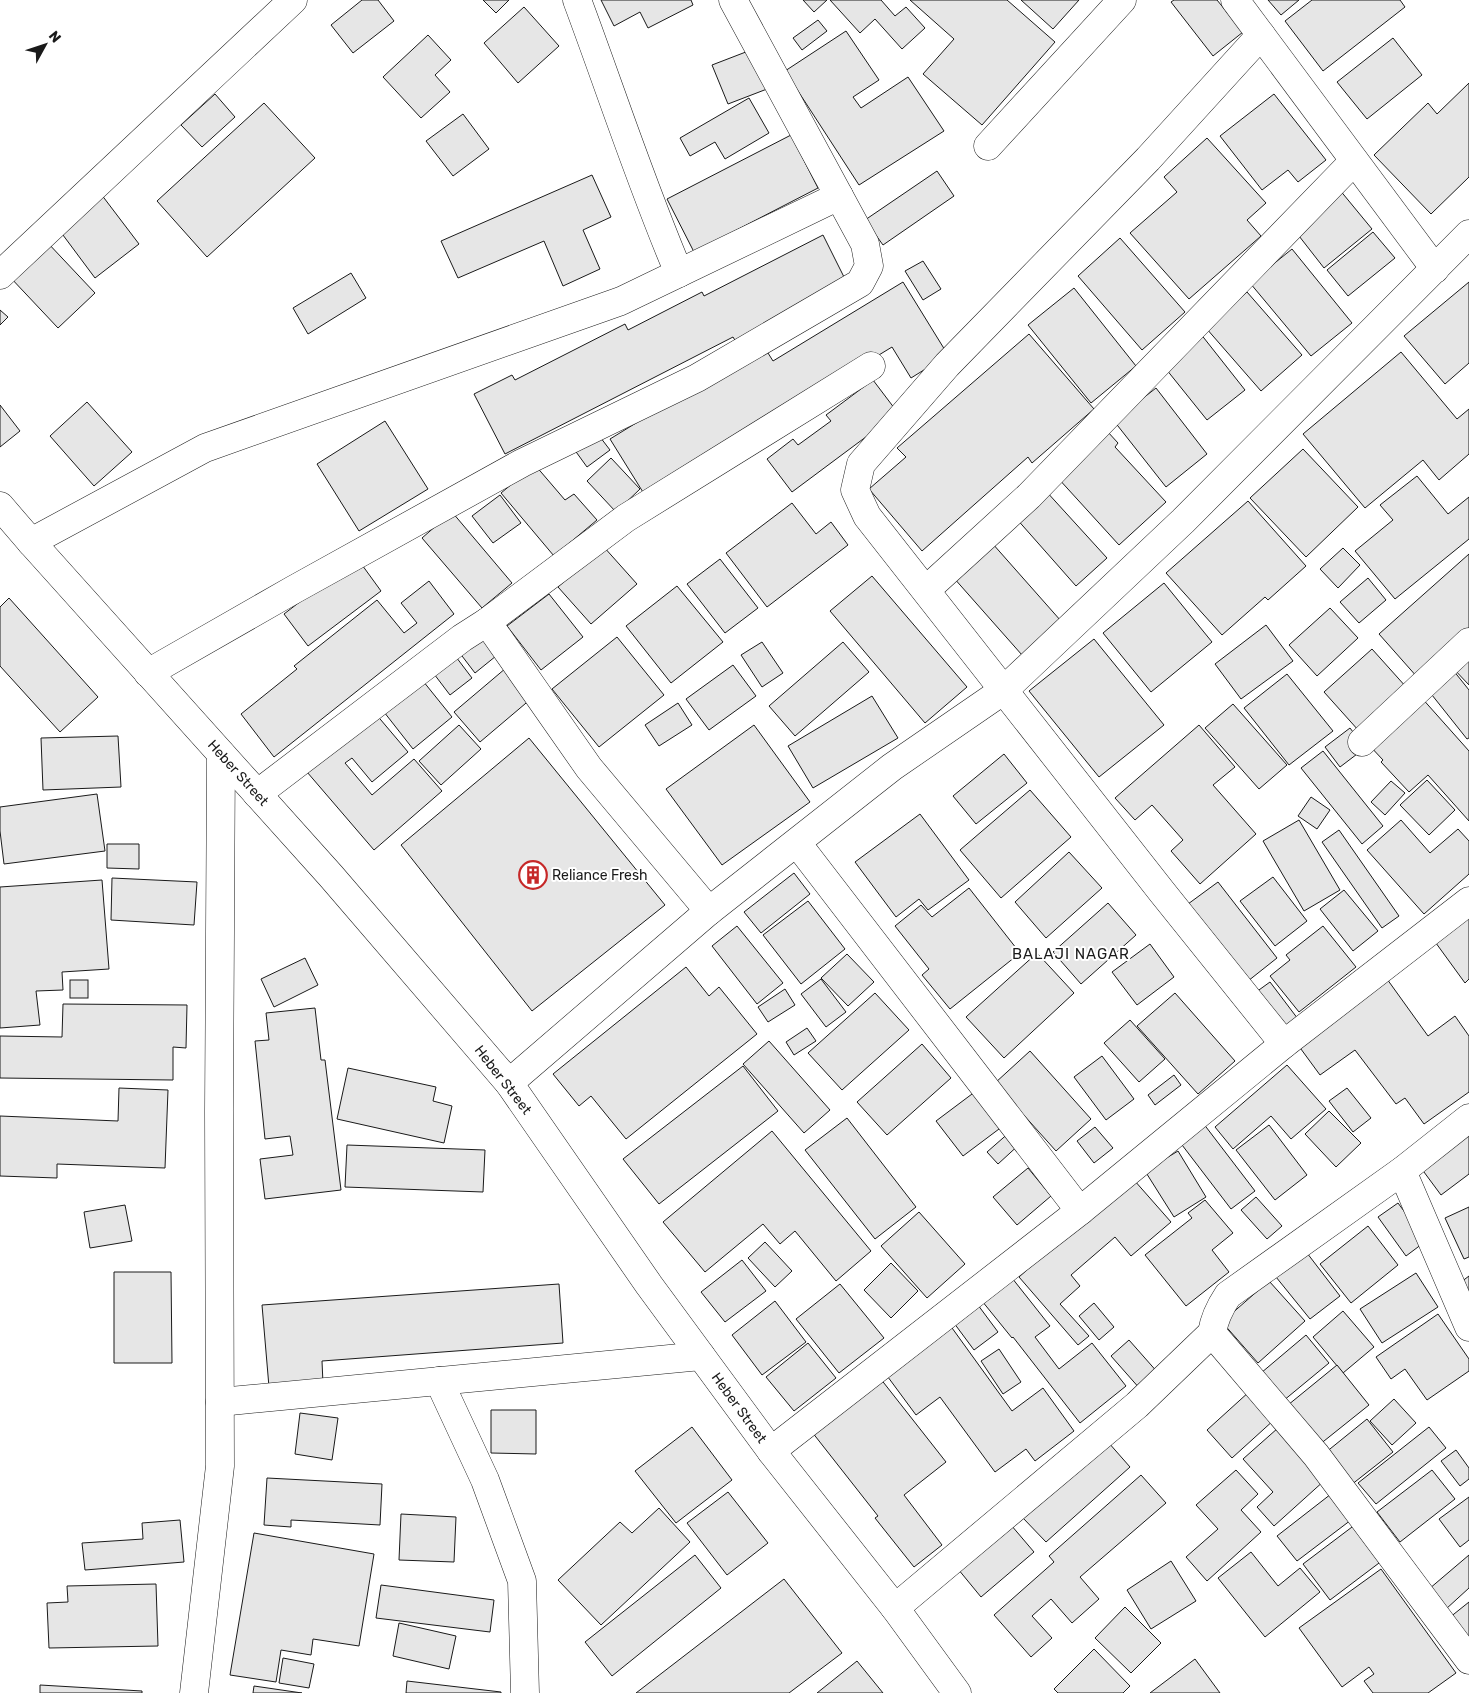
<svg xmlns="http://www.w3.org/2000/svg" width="1469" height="1693" viewBox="0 0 1469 1693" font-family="Rubik,sans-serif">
<rect width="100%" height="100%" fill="#fff"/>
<g fill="#e6e6e6" stroke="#1a1a1a">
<polygon points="362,0 378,0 394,21 353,53 331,25"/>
<polygon points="483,0 509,0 496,13"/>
<polygon points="601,0 691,0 693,5 648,28 640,12 614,26"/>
<polygon points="803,0 827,0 814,12"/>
<polygon points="830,0 881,0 895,16 906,7 925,28 902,49 875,19 860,33"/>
<polygon points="910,0 1007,0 1055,42 982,125 923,74 954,39"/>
<polygon points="1021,0 1079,0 1053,29"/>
<polygon points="1174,0 1217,0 1243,32 1213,56 1171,2"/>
<polygon points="1268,0 1299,0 1281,15"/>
<polygon points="1312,0 1400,0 1405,7 1323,71 1285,21"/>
<polygon points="524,7 559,46 518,83 484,43"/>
<polygon points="818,20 827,31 802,50 793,38"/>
<polygon points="846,31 879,80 853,97 861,108 908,77 944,131 859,185 785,71"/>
<polygon points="428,35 451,60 435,75 450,92 421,118 383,77"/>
<polygon points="1393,38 1422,75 1367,119 1337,82"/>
<polygon points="751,50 767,89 728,104 712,65"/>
<polygon points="1469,83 1469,177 1431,214 1374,155 1428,103 1437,114"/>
<polygon points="215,94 235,117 202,147 181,125"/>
<polygon points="1274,94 1326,160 1298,182 1288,170 1262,190 1220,136"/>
<polygon points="749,98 769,133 725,159 715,142 690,156 680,138"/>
<polygon points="264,103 315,158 207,257 157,201"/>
<polygon points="463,114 489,149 453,176 426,141"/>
<polygon points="791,135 818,188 694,252 667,199"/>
<polygon points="1207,138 1266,203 1247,220 1261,236 1189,299 1130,233 1177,192 1164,177"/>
<polygon points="937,171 954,196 883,245 865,220"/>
<polygon points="592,175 611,217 583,230 600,269 563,286 544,241 458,278 441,241"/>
<polygon points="1339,189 1372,229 1324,268 1292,227"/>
<polygon points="101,194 139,244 95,278 57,227"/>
<polygon points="1373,232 1395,258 1348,296 1327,270"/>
<polygon points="823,235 848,285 736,342 733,337 505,454 474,394 512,375 515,380 625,324 628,330 702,292 704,296"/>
<polygon points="1120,238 1185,312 1142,350 1078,276"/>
<polygon points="46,241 95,293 58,328 9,276"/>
<polygon points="1292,249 1352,323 1311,356 1250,283"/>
<polygon points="923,261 941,289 923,300 905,271"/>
<polygon points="351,273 366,298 308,334 293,308"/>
<polygon points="903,282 948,355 911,378 892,347 646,497 610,439 763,345 773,361"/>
<polygon points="1469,282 1469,363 1445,384 1404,336"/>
<polygon points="1074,288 1136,366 1091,403 1028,325"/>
<polygon points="1247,292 1302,355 1261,391 1206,328"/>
<polygon points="0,310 8,317 0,325"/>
<polygon points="1200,333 1245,390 1207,420 1162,364"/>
<polygon points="1029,334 1094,409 1032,463 1028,457 922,551 869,489 906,457 897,448"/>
<polygon points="1401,352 1457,419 1469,409 1469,454 1439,480 1423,460 1365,508 1303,434"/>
<polygon points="873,380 898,413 792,492 767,459 793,439 798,445 831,421 826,415"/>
<polygon points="1156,388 1207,454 1166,487 1114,421"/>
<polygon points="87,402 132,452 94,486 50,436"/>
<polygon points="0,405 20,431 0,447"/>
<polygon points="385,421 428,489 359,531 317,464"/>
<polygon points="1107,431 1118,443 1115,447 1166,502 1119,545 1057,477"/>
<polygon points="597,433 610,450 587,467 574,449"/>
<polygon points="1303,449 1358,507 1306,557 1250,498"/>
<polygon points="611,458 640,489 616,512 587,481"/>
<polygon points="535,465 565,500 574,494 597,520 554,556 501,493"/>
<polygon points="1417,476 1448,514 1469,497 1469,539 1395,599 1355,551 1393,520 1380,505"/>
<polygon points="1045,490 1107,558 1076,586 1015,517"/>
<polygon points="500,495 521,523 493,543 472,516"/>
<polygon points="1248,501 1306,566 1268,600 1265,597 1222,635 1166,573"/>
<polygon points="792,503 816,534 831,522 848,545 767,607 726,553"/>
<polygon points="452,512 512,583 482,608 422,538"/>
<polygon points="992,543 1061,621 1022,655 953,577"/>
<polygon points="603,546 637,584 591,624 558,587"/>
<polygon points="1343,548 1360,565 1338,588 1320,569"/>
<polygon points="1469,554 1469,632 1418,678 1379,634"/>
<polygon points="357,558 381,591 308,646 284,614"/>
<polygon points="720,559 758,608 725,633 687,584"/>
<polygon points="872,576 967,687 925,723 830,611"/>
<polygon points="1368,578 1386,600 1359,623 1340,602"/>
<polygon points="429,581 454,614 274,757 241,714 297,669 294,666 377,600 404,633 417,623 401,603"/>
<polygon points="1164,583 1212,642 1151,692 1103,633"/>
<polygon points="677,586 723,642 671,683 626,626"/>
<polygon points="549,594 583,637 541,670 507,626"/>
<polygon points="9,598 98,697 60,732 0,666 0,607"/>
<polygon points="1330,608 1358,638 1317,676 1289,645"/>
<polygon points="1266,625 1293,661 1241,699 1215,664"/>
<polygon points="480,635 496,656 475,673 459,652"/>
<polygon points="617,637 664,695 599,747 552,689"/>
<polygon points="1094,639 1164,725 1099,777 1029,691"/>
<polygon points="762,642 783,673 762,687 741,655"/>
<polygon points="843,642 869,672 795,736 769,706"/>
<polygon points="1372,649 1407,688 1359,731 1324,692"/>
<polygon points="1469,651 1469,685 1452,667"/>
<polygon points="453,653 472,678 450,695 431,670"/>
<polygon points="733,665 756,696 709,730 686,699"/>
<polygon points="506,668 532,698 480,742 454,712"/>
<polygon points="1453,670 1469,690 1469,738 1467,739 1428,690"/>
<polygon points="1287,674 1333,731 1289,765 1244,708"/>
<polygon points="423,681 452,717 413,749 384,712"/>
<polygon points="872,696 898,738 813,788 788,746"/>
<polygon points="1420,696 1469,751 1469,821 1428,775 1409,792 1381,762 1383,760 1368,744"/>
<polygon points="678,703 692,725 659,746 645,725"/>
<polygon points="1233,704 1287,765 1259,789 1205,728"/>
<polygon points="375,713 408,752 372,782 352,758 345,763 372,795 414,759 442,791 374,850 307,772"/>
<polygon points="459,725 481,749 441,785 419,761"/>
<polygon points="754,725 810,802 722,865 666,789"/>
<polygon points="1199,725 1235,767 1213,785 1256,834 1200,884 1171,851 1183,840 1152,805 1135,820 1115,798"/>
<polygon points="1350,728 1365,748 1340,767 1325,747"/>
<polygon points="118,736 121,787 43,790 41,738"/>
<polygon points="529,738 665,905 532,1011 401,845"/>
<polygon points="1323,751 1383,826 1362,844 1301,768"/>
<polygon points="1004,754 1027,783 976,824 953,796"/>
<polygon points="1427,780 1455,810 1429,835 1400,805"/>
<polygon points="1391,781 1405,793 1385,815 1371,802"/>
<polygon points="1030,790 1071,837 1001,898 960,850"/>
<polygon points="97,794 105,851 4,864 0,831 0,807"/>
<polygon points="1311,797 1330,810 1317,829 1298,816"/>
<polygon points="920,814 969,880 928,910 919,899 896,917 855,862"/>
<polygon points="1299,820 1340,890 1304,911 1263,841"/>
<polygon points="1401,820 1430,853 1458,829 1469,841 1469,874 1424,914 1367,850"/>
<polygon points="1339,830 1399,916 1382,928 1322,842"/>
<polygon points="107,844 139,844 139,869 107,868"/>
<polygon points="1069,852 1102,888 1046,938 1015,902"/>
<polygon points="794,873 810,894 761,933 744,912"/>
<polygon points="1273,877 1307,921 1275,946 1240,901"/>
<polygon points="112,878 197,882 194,925 111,920"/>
<polygon points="102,880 109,969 62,972 63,990 36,991 40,1025 0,1028 0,887"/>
<polygon points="1218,882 1277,958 1248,981 1188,904"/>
<polygon points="969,888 1020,953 950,1009 922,975 929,969 895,926 921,905 932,917"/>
<polygon points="1344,890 1378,931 1353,951 1320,909"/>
<polygon points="808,901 845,949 801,984 763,935"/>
<polygon points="1108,903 1136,935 1081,984 1053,952"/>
<polygon points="1469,913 1469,979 1465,983 1433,939"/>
<polygon points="737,926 783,983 757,1004 712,946"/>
<polygon points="1323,926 1356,967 1299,1012 1270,976 1290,960 1286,955"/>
<polygon points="1150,944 1174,977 1137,1005 1112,972"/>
<polygon points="1037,953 1074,993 1004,1058 966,1017"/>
<polygon points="847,954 874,982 848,1006 821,978"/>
<polygon points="305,958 318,985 274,1007 261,979"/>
<polygon points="686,967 709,996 719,987 757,1034 626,1139 591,1096 579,1106 553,1074"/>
<polygon points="821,979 846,1012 826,1027 801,994"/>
<polygon points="1387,979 1428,1036 1455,1016 1469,1036 1469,1092 1424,1124 1405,1098 1396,1104 1355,1050 1320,1075 1298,1045"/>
<rect x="70" y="980" width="18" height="18"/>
<polygon points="1270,982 1298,1019 1280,1033 1252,995"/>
<polygon points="785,989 795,1005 768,1022 758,1007"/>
<polygon points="875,993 909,1030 842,1090 808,1053"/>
<polygon points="1175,993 1235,1061 1198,1094 1137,1026"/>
<polygon points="63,1004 187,1005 186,1048 173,1047 173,1080 0,1078 0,1036 62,1037"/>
<polygon points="315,1008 321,1060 325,1060 341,1190 265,1199 260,1159 293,1155 290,1136 265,1139 255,1041 269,1040 266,1013"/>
<polygon points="1130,1020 1165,1059 1139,1082 1104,1043"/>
<polygon points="807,1028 816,1041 794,1055 786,1042"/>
<polygon points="769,1041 830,1110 804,1133 743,1064"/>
<polygon points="922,1044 951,1078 887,1135 857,1102"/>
<polygon points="1030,1051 1091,1119 1056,1151 995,1083"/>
<polygon points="1102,1056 1134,1099 1106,1120 1074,1077"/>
<polygon points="1287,1065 1326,1109 1291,1139 1271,1116 1233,1149 1215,1127"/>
<polygon points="743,1066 778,1111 659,1204 623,1159"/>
<polygon points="348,1068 436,1087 433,1101 452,1106 444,1143 337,1119"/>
<polygon points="1174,1075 1181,1085 1155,1105 1148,1095"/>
<polygon points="119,1088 168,1090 165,1168 57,1164 57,1178 0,1176 0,1116 118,1121"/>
<polygon points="1347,1088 1371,1118 1353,1132 1329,1101"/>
<polygon points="976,1091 1003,1126 963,1156 936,1121"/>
<polygon points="1329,1111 1361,1143 1336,1167 1305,1134"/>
<polygon points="847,1118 916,1207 875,1239 805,1150"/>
<polygon points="1203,1123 1255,1191 1231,1209 1179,1141"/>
<polygon points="1269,1125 1307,1175 1275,1200 1236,1150"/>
<polygon points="1095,1127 1113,1148 1094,1163 1077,1141"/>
<polygon points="772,1131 871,1251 836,1281 795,1231 780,1244 763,1224 705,1272 663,1222"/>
<polygon points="1011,1131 1022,1142 998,1164 987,1152"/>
<polygon points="1469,1133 1469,1174 1441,1195 1421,1168"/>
<polygon points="347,1145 485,1150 483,1192 345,1187"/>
<polygon points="1178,1151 1206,1197 1174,1217 1145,1171"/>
<polygon points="1028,1168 1051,1196 1017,1225 993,1197"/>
<polygon points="1134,1180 1171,1222 1131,1256 1115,1237 1071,1275 1080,1286 1060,1304 1089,1336 1078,1345 1019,1277 1081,1222"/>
<polygon points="1256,1197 1282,1226 1267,1239 1241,1210"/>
<polygon points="1205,1200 1233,1233 1212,1250 1229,1272 1186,1306 1145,1255 1192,1218 1188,1213"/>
<polygon points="1398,1203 1426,1241 1406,1256 1378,1217"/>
<polygon points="125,1205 132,1241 90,1248 84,1212"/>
<polygon points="1469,1207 1469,1257 1464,1259 1445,1218"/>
<polygon points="919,1212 965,1264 927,1298 881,1246"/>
<polygon points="1368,1226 1398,1265 1351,1303 1320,1264"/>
<polygon points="765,1242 792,1271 775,1287 748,1258"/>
<polygon points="1307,1253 1340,1296 1310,1319 1276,1277"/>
<polygon points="742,1260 766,1291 725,1322 701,1292"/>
<polygon points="891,1263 918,1291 891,1318 864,1290"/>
<polygon points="114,1272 171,1272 172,1363 114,1363"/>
<polygon points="1416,1273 1438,1307 1382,1343 1360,1309"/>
<polygon points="1469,1276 1469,1303 1457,1285"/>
<polygon points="1012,1278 1050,1326 1035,1337 1059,1369 1092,1343 1126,1386 1080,1423 1013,1337 1012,1338 982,1301"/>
<polygon points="1269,1281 1305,1321 1258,1363 1222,1322"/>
<polygon points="559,1284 563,1343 322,1361 323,1384 269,1387 262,1305"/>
<polygon points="840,1284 884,1338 839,1373 796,1319"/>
<polygon points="775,1301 806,1342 762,1375 732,1335"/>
<polygon points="975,1301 998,1332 974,1350 951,1319"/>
<polygon points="1094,1303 1114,1327 1099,1340 1079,1316"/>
<polygon points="1343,1311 1374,1347 1343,1373 1313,1337"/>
<polygon points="1438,1314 1469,1359 1469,1371 1427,1400 1405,1369 1391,1379 1376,1357"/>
<polygon points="947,1321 1012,1411 1043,1388 1074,1431 1035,1461 1026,1449 995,1472 940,1397 916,1415 882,1369"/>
<polygon points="1306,1335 1329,1363 1283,1401 1261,1373"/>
<polygon points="1129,1340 1159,1374 1141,1390 1111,1356"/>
<polygon points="808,1343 836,1378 794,1411 766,1377"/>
<polygon points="999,1349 1021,1382 1003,1394 981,1361"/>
<polygon points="1337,1365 1369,1405 1319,1445 1288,1405"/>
<polygon points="880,1378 946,1462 904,1495 942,1545 914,1567 875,1518 878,1516 812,1432"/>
<polygon points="1250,1391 1275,1419 1232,1458 1207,1430"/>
<polygon points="1394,1399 1416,1423 1392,1445 1370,1421"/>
<polygon points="491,1410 536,1410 536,1454 491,1453"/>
<polygon points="300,1413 338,1418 332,1460 295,1454"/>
<polygon points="1367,1419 1393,1452 1351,1485 1325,1453"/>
<polygon points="692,1427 732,1480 676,1523 635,1471"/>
<polygon points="1429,1427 1446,1448 1376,1504 1358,1483"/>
<polygon points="1278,1428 1325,1480 1274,1526 1257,1507 1273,1492 1243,1459"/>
<polygon points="1108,1442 1130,1467 1046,1542 1023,1518"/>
<polygon points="1456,1450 1469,1468 1469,1479 1460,1486 1441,1461"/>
<polygon points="1236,1470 1258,1494 1241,1510 1261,1532 1207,1581 1186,1557 1218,1529 1196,1505"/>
<polygon points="1432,1470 1455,1499 1400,1542 1377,1512"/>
<polygon points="1141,1475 1166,1503 1080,1577 1099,1599 1072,1623 1051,1599 1032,1616 1052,1638 1031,1657 994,1615 1054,1562 1049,1556"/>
<polygon points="267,1478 382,1484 380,1525 291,1520 291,1527 264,1525"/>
<polygon points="728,1492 768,1543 727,1575 687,1523"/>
<polygon points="1331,1494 1351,1520 1297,1561 1277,1536"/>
<polygon points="1469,1497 1469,1540 1460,1547 1439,1519"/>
<polygon points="659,1508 690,1542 601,1625 558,1580 620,1522 632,1533"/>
<polygon points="401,1514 456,1517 454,1562 399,1560"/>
<polygon points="180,1520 184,1562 85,1570 82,1543 143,1539 142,1523"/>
<polygon points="1356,1524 1383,1560 1330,1600 1303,1564"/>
<polygon points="1011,1525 1034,1552 981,1597 958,1569"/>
<polygon points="254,1533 374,1554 359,1646 313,1639 311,1655 281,1650 276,1682 230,1675"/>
<polygon points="1251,1552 1278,1586 1300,1568 1320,1592 1265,1637 1218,1578"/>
<polygon points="695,1555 721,1588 612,1676 585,1642"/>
<polygon points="1469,1555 1469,1588 1446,1609 1429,1589"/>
<polygon points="1171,1561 1196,1601 1151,1629 1127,1590"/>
<polygon points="1381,1569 1456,1673 1428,1693 1373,1693 1364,1681 1374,1674 1369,1667 1342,1687 1299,1628"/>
<polygon points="784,1579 842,1653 789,1693 636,1693"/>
<polygon points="156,1584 158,1646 49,1648 47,1603 68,1602 67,1586"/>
<polygon points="381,1585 494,1600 490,1632 376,1618"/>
<polygon points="1469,1602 1469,1643 1449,1618"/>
<polygon points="1125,1607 1161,1643 1131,1673 1095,1638"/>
<polygon points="399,1623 456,1636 449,1669 393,1656"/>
<polygon points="1094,1649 1130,1686 1123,1693 1058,1693 1054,1689"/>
<polygon points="283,1658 314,1664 309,1688 279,1683"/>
<polygon points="1195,1659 1220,1693 1150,1693"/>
<polygon points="857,1661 883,1693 817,1693"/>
<polygon points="407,1681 501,1692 501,1693 406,1693"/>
<polygon points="40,1685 142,1691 142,1693 40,1693"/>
<polygon points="254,1686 302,1693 253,1693"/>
</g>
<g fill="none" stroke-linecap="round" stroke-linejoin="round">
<defs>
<g id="street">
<path d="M 577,0 C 611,91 641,184 679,273"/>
<polyline points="1235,0 1435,269"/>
<polyline points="1261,35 1148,159 947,365 861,464 855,490 867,516 1162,892 1284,1044"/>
<polyline points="988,146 1122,0"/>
<polyline points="0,275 293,0"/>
<polyline points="31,542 205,448 621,301 839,196 733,0"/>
<polyline points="926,590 1029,496 1354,161"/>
<polyline points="487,622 626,518 871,366"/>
<polyline points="148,673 293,590 522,463 697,378 860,283 869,266 865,244 839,196"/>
<polyline points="1362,742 1469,642"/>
<polyline points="257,794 462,638 487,622 589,768 709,911"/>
<polyline points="797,843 1080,1211"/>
<polyline points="509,1083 709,911 892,767 1004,690 1183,521 1469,234"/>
<path d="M 1469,1118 L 1402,1171 L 1228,1295 C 1220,1307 1214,1319 1212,1333 L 1316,1455 L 1469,1660"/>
<polyline points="1402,1171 1469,1327"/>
<polyline points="439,1381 485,1480 522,1581 525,1693"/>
<polyline points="220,1402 701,1356"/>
<polyline points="771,1451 1080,1211 1284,1044 1469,901"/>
<polyline points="895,1608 1137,1405 1212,1333"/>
<polyline points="194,1693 220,1466 219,1111 221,754"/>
</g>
<polyline id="secondary" points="0,506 31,542 331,876 509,1083 649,1285 771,1451 895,1608 957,1693"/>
</defs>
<use href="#street" stroke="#1a1a1a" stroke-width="29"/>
<use href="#secondary" stroke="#1a1a1a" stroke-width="29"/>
<use href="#street" stroke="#fff" stroke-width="28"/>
<use href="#secondary" stroke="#fff" stroke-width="28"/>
</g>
<defs>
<symbol id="building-ring" viewBox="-11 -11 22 22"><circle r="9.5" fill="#fff" stroke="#c62828" stroke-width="1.5"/><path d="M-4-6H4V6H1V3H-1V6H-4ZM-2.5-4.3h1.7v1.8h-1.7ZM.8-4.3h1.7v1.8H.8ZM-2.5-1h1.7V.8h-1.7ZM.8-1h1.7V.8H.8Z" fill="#c62828"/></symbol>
</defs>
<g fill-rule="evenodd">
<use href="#building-ring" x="517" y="859" width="32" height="32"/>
</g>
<g text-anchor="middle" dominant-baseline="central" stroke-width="4" stroke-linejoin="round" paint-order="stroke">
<g font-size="14" fill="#1a1a1a" stroke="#fff">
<text transform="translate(238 773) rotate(48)">Heber Street</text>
<text transform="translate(503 1080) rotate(52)">Heber Street</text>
<text transform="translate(739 1408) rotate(54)">Heber Street</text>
</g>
<g font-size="14" fill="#1a1a1a" stroke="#fff" text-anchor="start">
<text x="552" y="875">Reliance Fresh</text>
</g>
<g font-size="15" letter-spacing="1" fill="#1a1a1a" stroke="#fff">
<text x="1071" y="954">BALAJI NAGAR</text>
</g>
</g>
<g transform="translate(45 45) rotate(50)" stroke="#ffffff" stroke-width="4" paint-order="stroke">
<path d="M0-4L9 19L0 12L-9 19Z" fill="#1a1a1a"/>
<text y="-8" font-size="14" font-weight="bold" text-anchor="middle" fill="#1a1a1a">N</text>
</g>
</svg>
